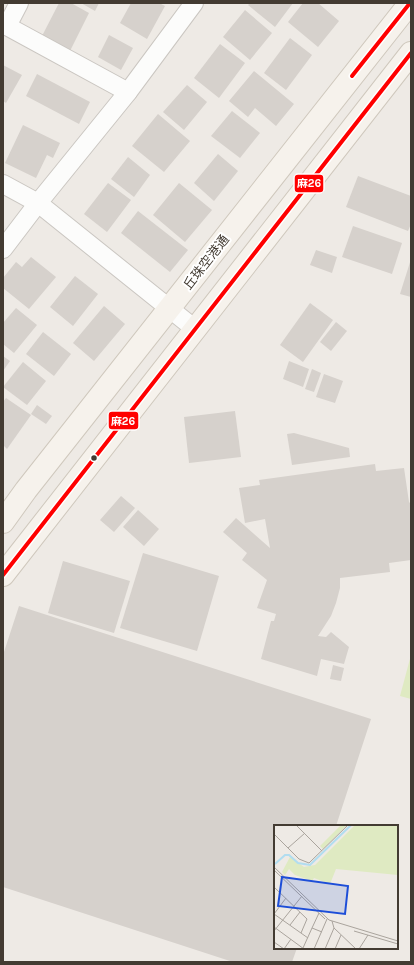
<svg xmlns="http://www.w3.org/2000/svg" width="414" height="965" viewBox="0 0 414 965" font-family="Karla,'Noto Sans JP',sans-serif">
<rect width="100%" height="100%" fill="#eeeae5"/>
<polygon fill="#dfeac2" points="411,655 411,699 400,696"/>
<g fill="#d6d1cc">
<polygon points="59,3 71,3 89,13 70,51 42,36"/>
<polygon points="81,3 99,3 95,11"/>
<polygon points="131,3 159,3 165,6 147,39 120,23"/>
<polygon points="250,3 293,3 275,27 248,5"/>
<polygon points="303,3 318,3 339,21 318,47 288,22"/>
<polygon points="245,10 272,33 250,60 223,37"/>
<polygon points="109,35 133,48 121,70 98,57"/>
<polygon points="290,38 312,55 286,90 264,73"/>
<polygon points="220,44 245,63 219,98 194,78"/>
<polygon points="3,65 22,75 6,103 3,101"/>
<polygon points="254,71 294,104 276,126 255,108 248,117 229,101"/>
<polygon points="37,74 90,102 79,124 26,96"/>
<polygon points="187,85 207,102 184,130 163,112"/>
<polygon points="232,111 260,133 240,158 211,136"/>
<polygon points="158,114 190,141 164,172 132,146"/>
<polygon points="23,125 60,143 53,158 47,155 36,178 5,163"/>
<polygon points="218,154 238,171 214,201 194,183"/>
<polygon points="128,157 150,175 134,197 111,179"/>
<polygon points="358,176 411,196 411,224 408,231 346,207"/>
<polygon points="108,183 131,200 107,232 84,214"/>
<polygon points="179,183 212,210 185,242 153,215"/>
<polygon points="138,211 188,250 170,272 121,233"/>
<polygon points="353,226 402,243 392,274 342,257"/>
<polygon points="316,250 337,257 332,273 310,265"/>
<polygon points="31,257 56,277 29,309 3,288 3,278 16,262 22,267"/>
<polygon points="411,259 411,297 400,294"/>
<polygon points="75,276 98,294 73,326 50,307"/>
<polygon points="310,303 333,320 303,362 280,345"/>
<polygon points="104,306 125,324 94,361 73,343"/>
<polygon points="16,308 37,325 14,353 3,344 3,323"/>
<polygon points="336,322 347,331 331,351 320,342"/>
<polygon points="43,332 71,354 54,376 26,354"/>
<polygon points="3,356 10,361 3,371"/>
<polygon points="289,361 309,369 303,387 283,379"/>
<polygon points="23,362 46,381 27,405 3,387"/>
<polygon points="312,369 321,373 314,392 305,389"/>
<polygon points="324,374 343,381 335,403 316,397"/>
<polygon points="6,398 31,415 7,449 3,445 3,402"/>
<polygon points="37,405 52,416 46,424 31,414"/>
<polygon points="235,411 241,457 189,463 184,417"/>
<polygon points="294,433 349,448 350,457 292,465 287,434"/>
<polygon points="375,464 376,471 404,468 409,502 411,504 411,560 389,563 390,572 340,578 340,588 336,603 331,616 318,636 326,637 331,632 349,647 344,664 321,659 317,676 261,659 271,621 274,621 276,614 257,608 267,580 242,560 247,553 223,532 236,518 270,548 265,519 245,523 239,488 260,485 259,480"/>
<polygon points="121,496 135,508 114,532 100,520"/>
<polygon points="138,510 159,529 144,546 123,527"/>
<polygon points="143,553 219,576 197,651 120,628"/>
<polygon points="63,561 130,581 114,633 48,613"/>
<polygon points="19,606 371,719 336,826 275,826 275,948 297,948 292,962 233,962 3,887 3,655"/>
<polygon points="333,665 344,668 341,681 330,679"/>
</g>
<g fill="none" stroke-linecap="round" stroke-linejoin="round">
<defs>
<g id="street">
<polyline points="3,24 128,92"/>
<polyline points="7,26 19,3"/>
<polyline points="3,184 38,203 195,329"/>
<polyline points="3,249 38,203 128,92 194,3"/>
</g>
<g id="secondary">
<polyline points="3,522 26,490 410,3"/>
<polyline points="3,575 411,53"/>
</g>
</defs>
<use href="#street" stroke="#cac6c1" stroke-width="20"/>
<use href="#secondary" stroke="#cfc8bd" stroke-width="24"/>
<use href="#street" stroke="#fcfcfb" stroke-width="18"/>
<use href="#secondary" stroke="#f6f2ec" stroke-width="22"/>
<defs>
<g id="bus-1">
<polyline points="352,76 410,3"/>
<polyline points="3,575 411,53"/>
</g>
</defs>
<use href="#bus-1" stroke="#fff" stroke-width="7"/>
<use href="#bus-1" stroke="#f00" stroke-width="4"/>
</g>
<circle fill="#433b32" stroke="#fff" stroke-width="1.5" cx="94" cy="458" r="3.5"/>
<g text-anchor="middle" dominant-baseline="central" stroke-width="4" stroke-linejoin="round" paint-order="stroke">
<g font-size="13" fill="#433b32" stroke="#fff">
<text transform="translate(206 262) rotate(-52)">丘珠空港通</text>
</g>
</g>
<g transform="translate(274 825)">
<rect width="124" height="124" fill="#eeeae5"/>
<path d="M 67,0 L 73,0 L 49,24 L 46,21 ZM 81,0 L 124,0 L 124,50 L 62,44 L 56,59 L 40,53 L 38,56 L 21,50 L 15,44 L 11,50 L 8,47 L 16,32 L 30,42 L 41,40 Z" fill="#dfeac2"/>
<path fill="none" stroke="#b1ddf0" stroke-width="2" d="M 1,39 L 11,30 L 15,30 L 24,38 L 36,40 L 77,0"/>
<path fill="none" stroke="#aaa49d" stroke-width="1" d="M 22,0 L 48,26M 0,9 L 14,23 L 31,8M 14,23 L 25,34 L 35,38 L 74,0M 0,42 L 55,95 L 124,116M 0,45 L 51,94M 0,62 L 33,94 L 27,108M 45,88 L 38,103 L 48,107M 0,89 L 34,113M 0,89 L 12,73M 58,96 L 60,103 L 82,124M 16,100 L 26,87M 0,102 L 30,124M 0,106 L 28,71M 80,106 L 124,119M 0,117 L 10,124M 29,123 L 38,103M 10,124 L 17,114M 40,124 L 53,94M 51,124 L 60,103M 61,124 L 67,110M 85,124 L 94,110"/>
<path fill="#1d4ed8" fill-opacity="0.15" stroke="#1d4ed8" stroke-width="2" d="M 8,52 L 74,61 L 71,89 L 4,81 Z"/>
<rect width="124" height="124" fill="none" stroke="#433b32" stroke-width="2"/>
</g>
<g stroke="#fff" stroke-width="1.5">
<rect x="294" y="174" width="30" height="19" rx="4" fill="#f00"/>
<rect x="108" y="411" width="31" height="19" rx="4" fill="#f00"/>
</g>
<g font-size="11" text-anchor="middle" font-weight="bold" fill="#fff">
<text x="309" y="187">麻26</text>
<text x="123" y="425">麻26</text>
</g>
<rect width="414" height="965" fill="none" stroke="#433b32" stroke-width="8"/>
</svg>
